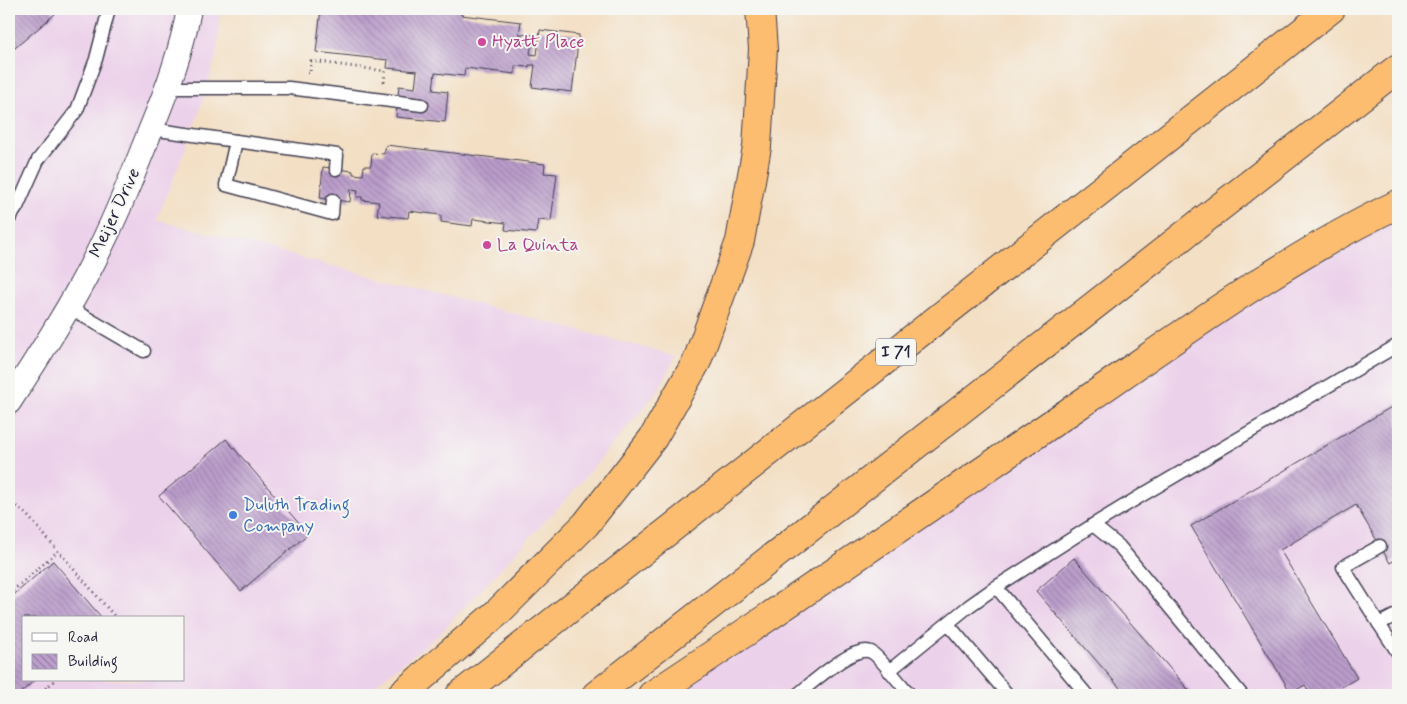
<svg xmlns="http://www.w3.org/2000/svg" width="1407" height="704" viewBox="0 0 1407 704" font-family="Mynerve,sans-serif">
<defs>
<pattern id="building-back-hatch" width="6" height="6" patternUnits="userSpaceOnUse" patternTransform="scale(1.25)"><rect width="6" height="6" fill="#bb9dcb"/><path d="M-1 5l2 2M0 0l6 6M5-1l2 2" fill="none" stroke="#9880a6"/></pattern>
</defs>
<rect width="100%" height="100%" fill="#f6f6f2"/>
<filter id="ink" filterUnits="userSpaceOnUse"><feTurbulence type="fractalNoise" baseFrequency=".02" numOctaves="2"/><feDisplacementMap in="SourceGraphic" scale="10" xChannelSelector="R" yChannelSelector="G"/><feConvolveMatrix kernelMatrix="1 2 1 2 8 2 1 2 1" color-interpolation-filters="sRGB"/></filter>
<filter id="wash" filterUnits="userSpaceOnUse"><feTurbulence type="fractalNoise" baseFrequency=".0096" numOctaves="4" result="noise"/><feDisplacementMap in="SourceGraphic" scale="20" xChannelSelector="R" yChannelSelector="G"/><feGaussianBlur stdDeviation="1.12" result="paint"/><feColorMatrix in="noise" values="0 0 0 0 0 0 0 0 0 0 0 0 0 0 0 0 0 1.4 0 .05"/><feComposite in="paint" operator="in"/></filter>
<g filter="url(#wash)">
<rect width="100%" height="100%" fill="#f3dfc4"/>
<g fill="#ecd1ea" fill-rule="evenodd">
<path d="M 9,9 L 221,9 L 216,56 L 198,116 L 157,220 L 676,356 L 658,391 L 569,496 L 436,637 L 362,695 L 9,695 ZM 24,618 L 184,618 L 184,680 L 24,680 Z"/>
<polygon points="1398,204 1398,695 652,695"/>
</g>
<g id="blocks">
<g fill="url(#building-back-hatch)">
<polygon points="9,9 51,9 55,14 9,53"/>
<polygon points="321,9 462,9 461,15 521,22 519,34 533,35 530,54 537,55 540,30 579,35 572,92 532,87 535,65 529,65 529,67 515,66 515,74 465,68 464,76 435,73 433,90 448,92 445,122 396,117 399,86 415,88 417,71 387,68 388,60 316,52"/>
<polygon points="386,145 545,164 544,173 557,174 551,221 538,220 536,233 505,230 506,223 473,219 472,226 441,222 441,215 409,211 408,218 377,215 379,202 362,200 362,197 357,197 358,190 351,189 350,202 320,198 323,167 353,171 353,174 363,175 364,166 371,166 372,153 384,154"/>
<polygon points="1398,403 1398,558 1390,563 1356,505 1280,550 1357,678 1328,695 1311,695 1305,685 1291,693 1191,526"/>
<polygon points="226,439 308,534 241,591 159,496"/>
<polygon points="1074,558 1193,695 1126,695 1036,591"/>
<polygon points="53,561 102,618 24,618 24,680 35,680 18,695 9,695 9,599"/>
</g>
</g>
</g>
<g filter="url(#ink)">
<use href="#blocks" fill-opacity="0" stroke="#413e50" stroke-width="1"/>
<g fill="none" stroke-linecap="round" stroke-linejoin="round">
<defs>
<g id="service">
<polyline points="168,88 289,88 422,105"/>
<polyline points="151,129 236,141 226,185 332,214 333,200"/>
<polyline points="236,141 337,155 336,169"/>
<polyline points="9,219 17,207 38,160 77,110 96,59 109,9"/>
<polyline points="68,307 144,351"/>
<polyline points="1093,525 1144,494 1398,345"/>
<polyline points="996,587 1087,695"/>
<polyline points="1398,614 1379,624 1398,653"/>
<polyline points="948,624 1008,695"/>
<polyline points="1379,624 1343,567 1380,546"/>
<polyline points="889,671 969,606 996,587 1093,525 1119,546 1242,695"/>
<path d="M 797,695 C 811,684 854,644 871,652 C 877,654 904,688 910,695"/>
</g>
<path id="minor" d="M 9,402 C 34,364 59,325 81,285 C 109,235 130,182 151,129 C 167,90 182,50 189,9"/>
<g id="motorway">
<polyline points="401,695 498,612 586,524 653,438 697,361 740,241 757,147 763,49 760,9"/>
<polyline points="460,695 1331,9"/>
<polyline points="596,695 1398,68"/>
<path d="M 652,695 C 795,600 937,502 1079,405 C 1183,334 1285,258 1398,204"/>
</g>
</defs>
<use href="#service" stroke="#413e50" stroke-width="15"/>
<use href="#minor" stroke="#413e50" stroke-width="26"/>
<use href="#motorway" stroke="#413e50" stroke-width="30"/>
<g stroke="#413e50" stroke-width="3" stroke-dasharray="1 4" stroke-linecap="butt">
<polyline points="308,74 310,74 311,61 385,71 384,85"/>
<polyline points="9,500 27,515 116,618"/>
<polyline points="9,594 58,551"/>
<polyline points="38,695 55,680"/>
</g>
<use href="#service" stroke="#fff" stroke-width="12"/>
<use href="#minor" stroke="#fff" stroke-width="24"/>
<use href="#motorway" stroke="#fcbd6f" stroke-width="28"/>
</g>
</g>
<g fill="#d1479c" stroke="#f6f6f2" stroke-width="2">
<circle cx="482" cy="42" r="5"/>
<circle cx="487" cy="245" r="5"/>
</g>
<circle fill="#3f7fe0" stroke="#f6f6f2" stroke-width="2" cx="233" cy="515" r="5"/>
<g text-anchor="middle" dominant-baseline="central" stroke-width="4" stroke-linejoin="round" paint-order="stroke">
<rect fill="#f6f6f2" stroke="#626272" stroke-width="1" x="876" y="338.5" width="40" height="27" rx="4"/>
<g font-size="16" font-weight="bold" fill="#22223b">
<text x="896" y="352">I 71</text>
</g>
<g font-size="18" fill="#b23c85" stroke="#f6f6f2" text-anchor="start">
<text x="492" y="42">Hyatt Place</text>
<text x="497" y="245">La Quinta</text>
</g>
<g font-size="18" fill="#22223b" stroke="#f6f6f2">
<text transform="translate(115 213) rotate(-65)">Meijer Drive</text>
</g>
<g font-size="18" fill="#366cbe" stroke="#f6f6f2" text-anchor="start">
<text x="243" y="505">Duluth Trading<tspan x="243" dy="21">Company</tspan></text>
</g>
</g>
<rect width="1407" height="704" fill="none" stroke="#f6f6f2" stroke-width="30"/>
<rect x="22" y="616" width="162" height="65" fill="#f6f6f2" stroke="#a1a1a9"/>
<rect x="32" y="633" width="25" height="8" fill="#ffffff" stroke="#a1a1a9"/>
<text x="68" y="642" font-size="15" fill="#22223b">Road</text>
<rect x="32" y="654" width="25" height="15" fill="url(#building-back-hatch)" stroke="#a1a1a9"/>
<text x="68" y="666" font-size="15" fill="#22223b">Building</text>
</svg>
